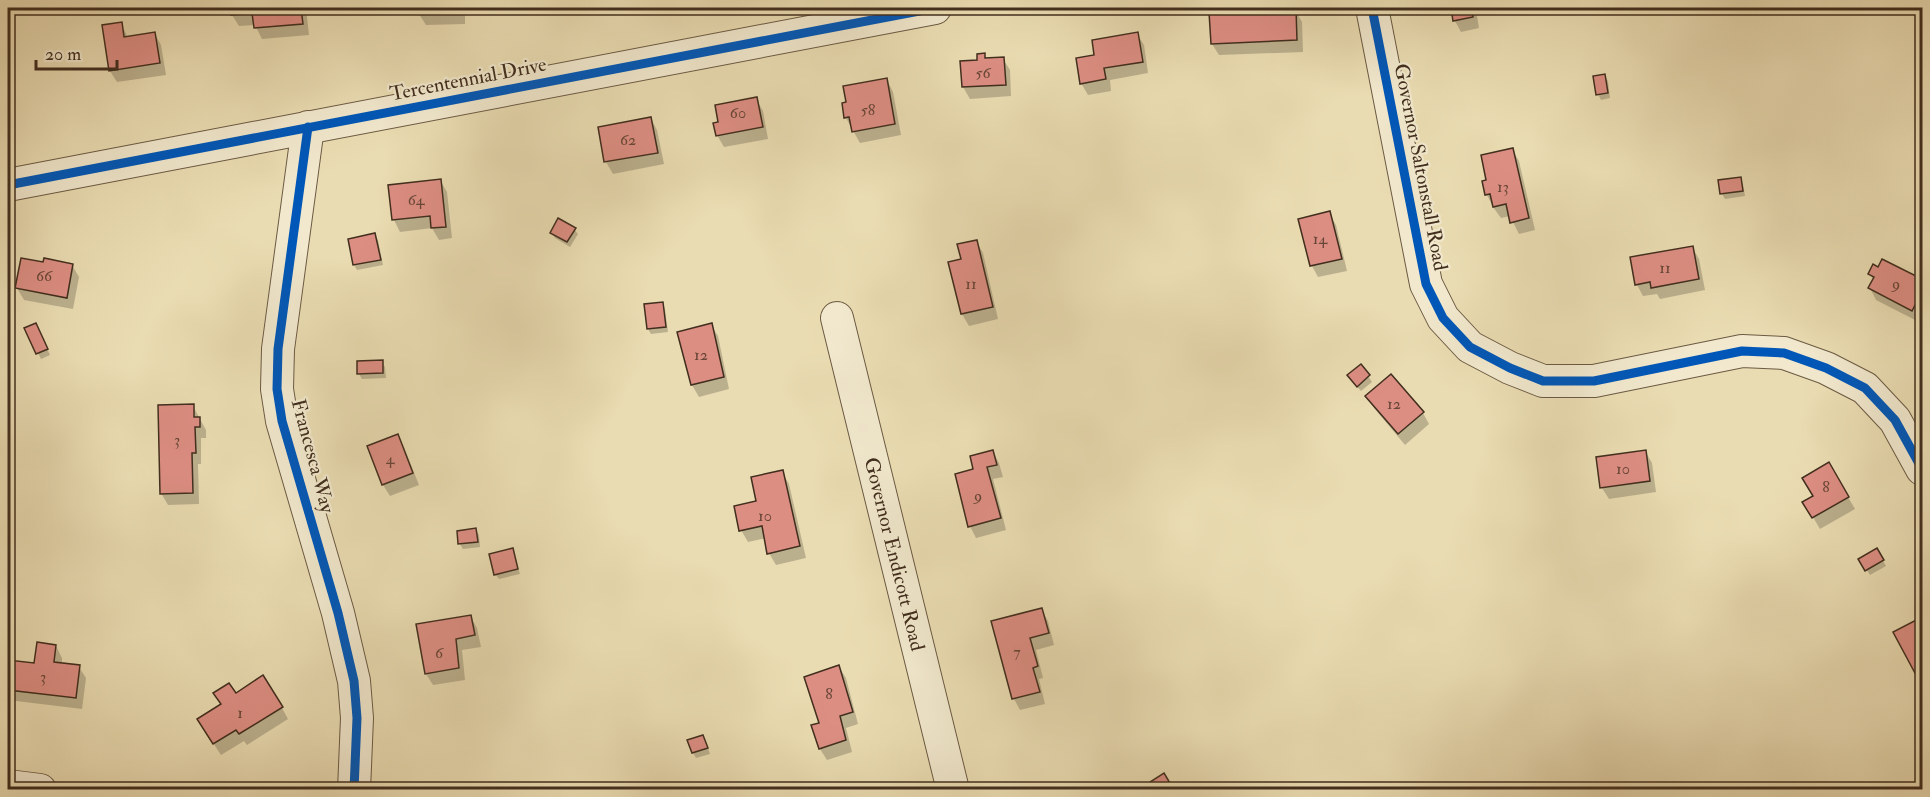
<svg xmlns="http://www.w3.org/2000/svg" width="1930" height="797" viewBox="0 0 1930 797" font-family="'IM FELL Double Pica',serif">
<rect width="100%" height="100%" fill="#eadcb2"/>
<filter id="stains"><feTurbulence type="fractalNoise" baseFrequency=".00333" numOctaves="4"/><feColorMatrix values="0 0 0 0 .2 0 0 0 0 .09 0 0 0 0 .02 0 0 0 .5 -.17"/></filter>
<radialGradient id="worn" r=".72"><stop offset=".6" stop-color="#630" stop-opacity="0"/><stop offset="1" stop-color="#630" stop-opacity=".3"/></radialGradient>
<g fill="#0003">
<polygon points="232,8 306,8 309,35 262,39 255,25 239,26 232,15"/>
<polygon points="419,8 465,8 465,24 426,25 419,14"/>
<polygon points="1236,8 1239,13 1295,10 1302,22 1303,52 1219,55 1212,44 1224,13"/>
<polygon points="1452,8 1489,8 1476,10 1479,28 1461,32 1455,21"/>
<polygon points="121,23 128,38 155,34 161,45 166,75 117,82 110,71"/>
<polygon points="1137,34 1144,45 1148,73 1110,80 1111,91 1088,95 1081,83 1096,56"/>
<polygon points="984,55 987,60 1003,59 1010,70 1011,96 970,99 963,87 962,62 979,61"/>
<polygon points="1605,76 1608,81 1610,98 1601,100 1598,94"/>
<polygon points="887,80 893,92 901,135 860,143 846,118 843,104"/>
<polygon points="756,99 763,111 768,139 724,147 717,135"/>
<polygon points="651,119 657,130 664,164 613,174 606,162 600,128"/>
<polygon points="1512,149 1519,161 1535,230 1519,234 1510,216 1501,218 1493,207 1487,195 1484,182 1488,181"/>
<polygon points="1740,178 1743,184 1745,196 1725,199 1722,194"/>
<polygon points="440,180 447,192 452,238 439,240 432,228 400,232 394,220 389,186"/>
<polygon points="1329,213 1336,225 1347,271 1318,277 1312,266 1300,220"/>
<polygon points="574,229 578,234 570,247 555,238 552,233"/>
<polygon points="375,235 378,240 383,265 357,270 354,265"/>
<polygon points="976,241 983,253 998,319 969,326 962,314 950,263 963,260"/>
<polygon points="1692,247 1699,259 1705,290 1660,299 1657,294 1643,296 1637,285"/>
<polygon points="1883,261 1922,281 1922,315 1919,322 1876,300 1870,288 1874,280 1870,274 1879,269"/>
<polygon points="45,264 72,265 79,277 73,309 24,300 17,288"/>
<polygon points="662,304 665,309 668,332 651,334 648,329"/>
<polygon points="711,325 718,336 729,389 699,397 692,385 678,333"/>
<polygon points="26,329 39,330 50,355 41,359"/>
<polygon points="358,362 382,362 385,367 386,378 362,379 359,374"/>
<polygon points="1361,366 1372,382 1361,391 1352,381"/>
<polygon points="1367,397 1423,413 1429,424 1405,445 1374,408"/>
<polygon points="193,406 206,430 206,438 201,438 201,464 198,464 199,504 168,505 161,493"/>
<polygon points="398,435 404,447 419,485 390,496 383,485 369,446"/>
<polygon points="1645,451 1652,463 1656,492 1609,499 1602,488 1598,458"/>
<polygon points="993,452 999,463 1003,477 993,479 1006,530 976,538 970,526 975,470"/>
<polygon points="1829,465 1855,509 1820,529 1804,502 1815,496"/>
<polygon points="782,472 789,484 806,558 776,565 769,553 766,538 748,542 741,530 758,502"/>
<polygon points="476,530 479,535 480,547 463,549 460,544 458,532"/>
<polygon points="512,550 520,574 499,579 495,574"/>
<polygon points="1877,550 1886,566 1870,575 1860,559"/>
<polygon points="1041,609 1048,621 1054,645 1036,650 1043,678 1039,679 1045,704 1020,710 1014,699 993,622"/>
<polygon points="470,616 477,628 481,647 462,650 465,680 433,685 426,674"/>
<polygon points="1922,618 1922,684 1895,633"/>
<polygon points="56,646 62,658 62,664 79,667 86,678 82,709 8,700 8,661 35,664"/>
<polygon points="839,667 846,678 858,724 846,728 852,752 827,760 820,749 821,724"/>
<polygon points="236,695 282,708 288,719 247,745 244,741 221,755 206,732"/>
<polygon points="706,742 710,754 696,758 693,753"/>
</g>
<g fill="#dd8e83" stroke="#412e1e" stroke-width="1.5">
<polygon points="230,8 301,8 303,24 254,28 252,13 231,15"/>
<polygon points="418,8 459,8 460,13 418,14"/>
<polygon points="1222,8 1237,8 1237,12 1296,9 1297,40 1211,44 1209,12 1222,12"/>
<polygon points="1451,8 1472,8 1473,17 1453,21"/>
<polygon points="122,22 124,37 155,32 160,63 109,71 102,25"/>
<polygon points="1138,32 1143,62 1104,68 1106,79 1080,84 1076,58 1094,55 1092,40"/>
<polygon points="985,53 985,58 1004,57 1006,85 962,87 960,61 977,60 977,54"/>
<polygon points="1605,74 1608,93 1596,95 1593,76"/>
<polygon points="887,78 895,124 852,132 849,117 844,118 842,103 846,102 843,86"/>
<polygon points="757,97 763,127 716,136 713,123 718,122 715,105"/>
<polygon points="651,117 658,153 604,162 598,127"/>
<polygon points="1513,148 1529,218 1510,223 1506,204 1493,207 1490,194 1485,195 1482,181 1486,180 1481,155"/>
<polygon points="1741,177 1743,191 1720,194 1718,180"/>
<polygon points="441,179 446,227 431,228 430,216 392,220 388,185"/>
<polygon points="1330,211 1342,259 1310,266 1298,219"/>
<polygon points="558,218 576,228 567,242 550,233"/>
<polygon points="375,233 381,260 353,265 348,239"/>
<polygon points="977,240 993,307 961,314 948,262 961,259 957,244"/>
<polygon points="1693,246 1699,279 1651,288 1650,282 1635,285 1630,257"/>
<polygon points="21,258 43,262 44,258 73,264 67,298 15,288"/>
<polygon points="1882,259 1922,279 1922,291 1912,311 1868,288 1874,277 1868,274 1873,264 1878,267"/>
<polygon points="663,302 666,327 647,329 644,304"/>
<polygon points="36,323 48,349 36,354 24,328"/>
<polygon points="712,323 724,377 691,385 677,332"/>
<polygon points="383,360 383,373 357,374 357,361"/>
<polygon points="1361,364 1370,375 1357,387 1347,375"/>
<polygon points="1391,374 1424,412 1398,434 1365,396"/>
<polygon points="194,404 194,417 200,417 200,427 195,427 196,453 192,453 193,493 160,494 158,405"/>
<polygon points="398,434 413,473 382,485 367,446"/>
<polygon points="993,450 997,465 987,467 1001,518 968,527 955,474 973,469 970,456"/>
<polygon points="1646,450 1650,481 1600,488 1596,457"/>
<polygon points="1829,462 1849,497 1812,518 1802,502 1813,496 1802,478"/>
<polygon points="783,470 800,546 767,554 762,526 739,531 734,506 756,501 751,477"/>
<polygon points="476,528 478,542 458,544 457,531"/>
<polygon points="513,548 518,569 494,575 489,554"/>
<polygon points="1877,548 1884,560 1865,571 1858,559"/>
<polygon points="1042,608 1049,633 1030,638 1038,666 1033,668 1040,692 1012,699 991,621"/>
<polygon points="471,615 475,635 456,639 459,668 425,674 416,624"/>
<polygon points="1922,617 1922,671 1916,675 1893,632"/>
<polygon points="37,642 56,645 54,662 80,665 76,698 8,690 8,660 34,663"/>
<polygon points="839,665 853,712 840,716 846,740 819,749 811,725 819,723 804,677"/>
<polygon points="263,675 283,707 239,734 236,730 213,744 197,719 221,704 213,693 229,683 236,693"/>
<polygon points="703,735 708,748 692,753 687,740"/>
<polygon points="1164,773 1174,790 1154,790 1150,782"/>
</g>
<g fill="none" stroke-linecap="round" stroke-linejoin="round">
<defs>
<g id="street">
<polyline points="1372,8 1426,284 1443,318 1470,347 1510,368 1543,381 1594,381 1742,351 1784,353 1826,368 1865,388 1895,420 1922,469"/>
<polyline points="308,127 278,349 277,389 282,421 338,613 354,681 357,718 354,790"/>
<polyline points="8,185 935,8"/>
<path id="s1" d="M 837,318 L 953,790"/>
<polyline points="8,786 40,790"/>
</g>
</defs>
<use href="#street" stroke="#6b5a43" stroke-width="34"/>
<use href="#street" stroke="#f1e8cd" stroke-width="32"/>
<defs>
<g id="cycleway">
<polyline points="1372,8 1426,284 1443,318 1470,347 1510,368 1543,381 1594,381 1742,351 1784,353 1826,368 1865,388 1895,420 1922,469"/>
<polyline points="308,127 278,349 277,389 282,421 338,613 354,681 357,718 354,790"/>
<polyline points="8,185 935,8"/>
</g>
</defs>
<use href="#cycleway" stroke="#f1e8cd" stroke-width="13"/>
<use href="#cycleway" stroke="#0057b8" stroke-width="9"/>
</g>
<g text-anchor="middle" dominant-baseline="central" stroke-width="4.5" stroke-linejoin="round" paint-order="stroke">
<g font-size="16" fill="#684637">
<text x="983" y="73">56</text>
<text x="868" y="110">58</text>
<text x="738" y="113">60</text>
<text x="628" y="140">62</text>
<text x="1503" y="187">13</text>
<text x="416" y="200">64</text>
<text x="1320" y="239">14</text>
<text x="1665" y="268">11</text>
<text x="44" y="276">66</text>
<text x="971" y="284">11</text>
<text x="1896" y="284">9</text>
<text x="701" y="355">12</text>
<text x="1394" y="404">12</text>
<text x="177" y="440">3</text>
<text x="390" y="459">4</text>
<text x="1623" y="469">10</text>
<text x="1826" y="487">8</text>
<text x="978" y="496">9</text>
<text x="765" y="516">10</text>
<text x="1017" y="652">7</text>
<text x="439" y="653">6</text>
<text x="43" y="677">3</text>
<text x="829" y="694">8</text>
<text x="240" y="713">1</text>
</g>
<g font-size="20" fill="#412e1e" stroke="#f1e8cd">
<text transform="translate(468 79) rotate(-11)">Tercentennial Drive</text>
<text transform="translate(1421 167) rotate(79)">Governor Saltonstall Road</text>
<text transform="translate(313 456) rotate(75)">Francesca Way</text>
<text stroke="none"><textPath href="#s1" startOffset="243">Governor Endicott Road</textPath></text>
</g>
</g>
<rect width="1930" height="797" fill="none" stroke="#eadcb2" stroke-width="30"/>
<rect x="9" y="9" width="1912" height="779" fill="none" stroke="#412e1e" stroke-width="3"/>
<rect x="15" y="15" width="1900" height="767" fill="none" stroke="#412e1e" stroke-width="1.5"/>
<path d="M36 60v9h81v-9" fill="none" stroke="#412e1e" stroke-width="3"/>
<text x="45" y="60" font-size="18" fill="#412e1e" stroke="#f1e8cd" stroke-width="4.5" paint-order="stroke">20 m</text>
<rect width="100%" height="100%" filter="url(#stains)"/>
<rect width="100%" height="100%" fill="url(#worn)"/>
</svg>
